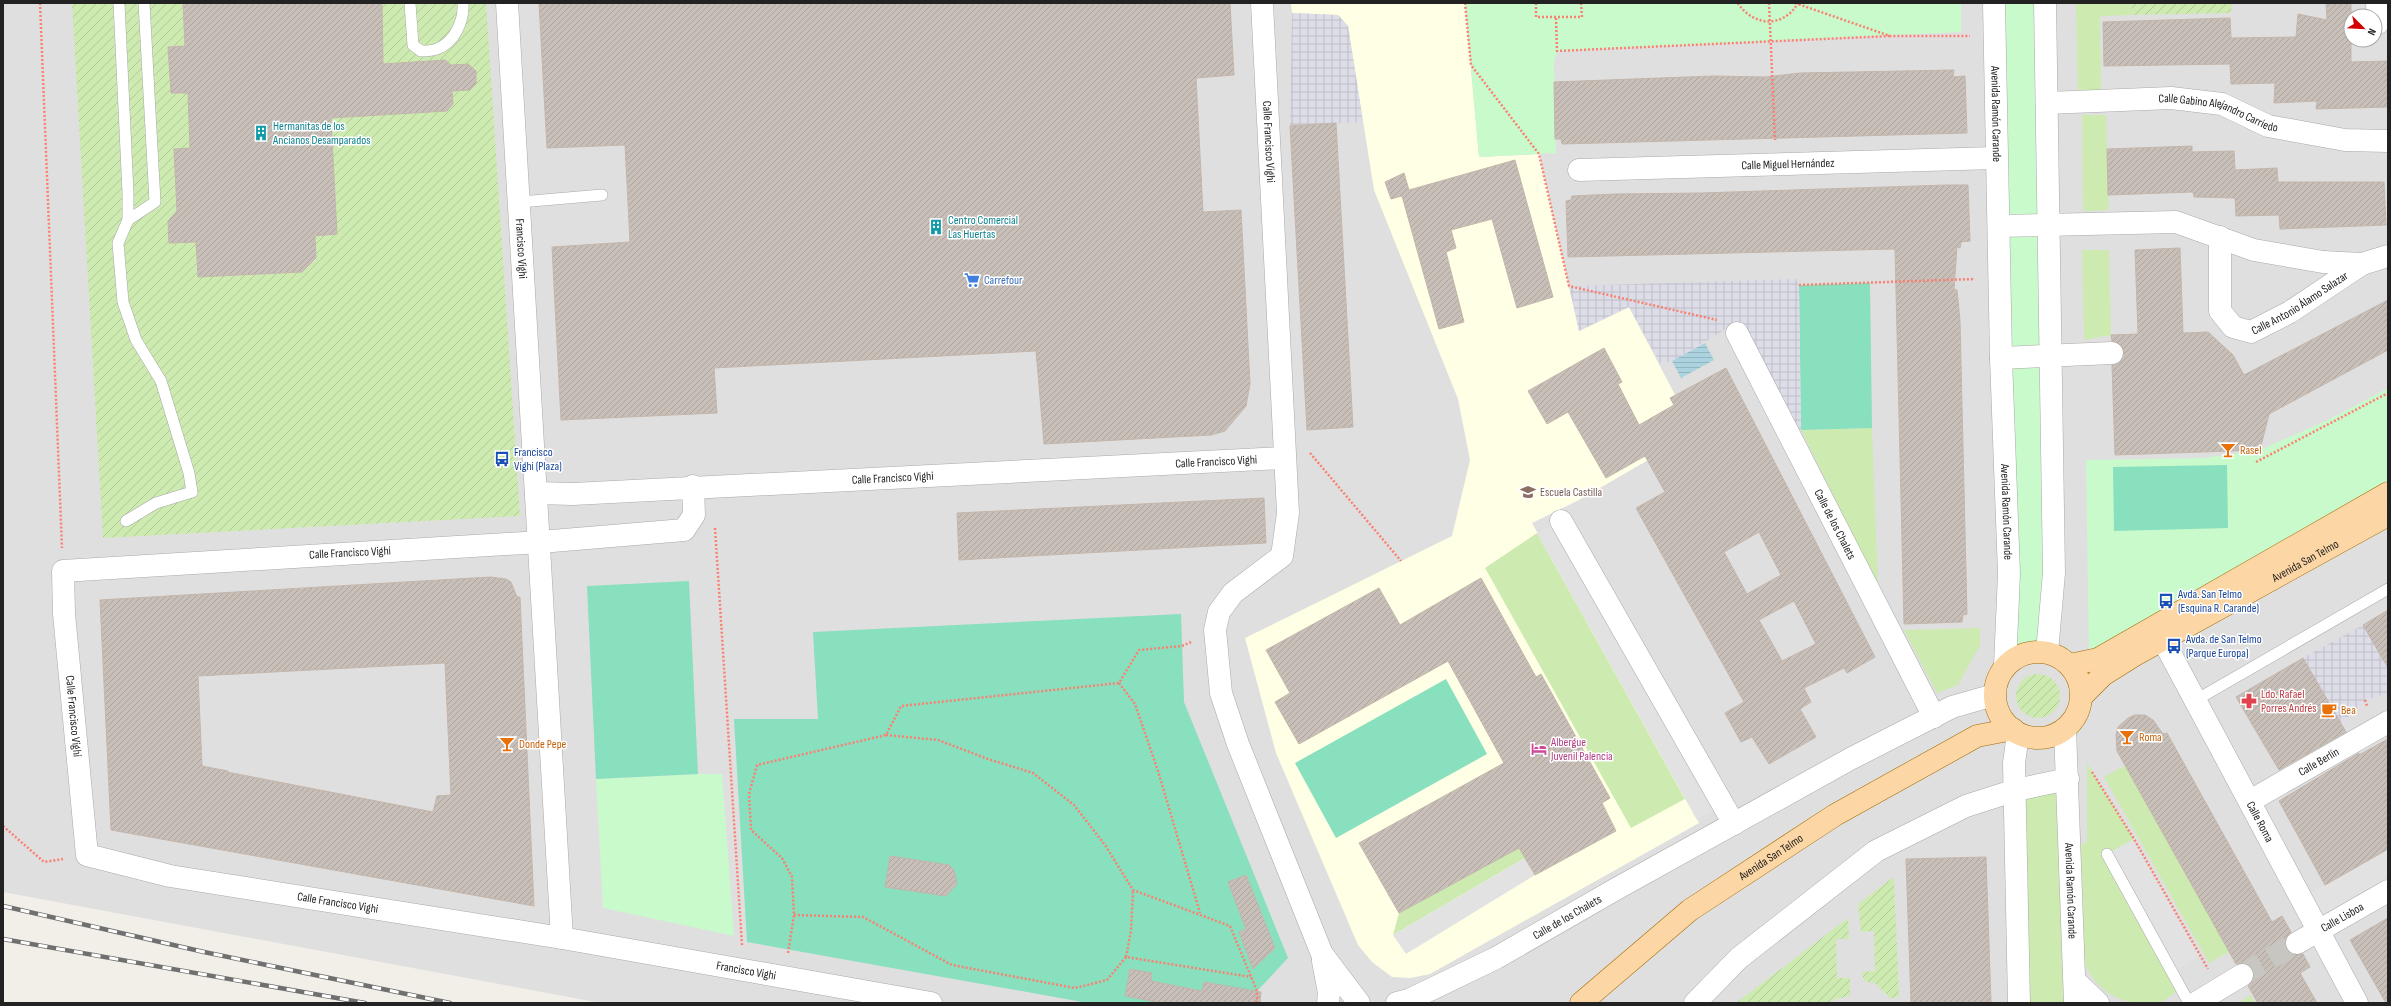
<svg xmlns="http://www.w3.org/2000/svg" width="2391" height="1006" viewBox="0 0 2391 1006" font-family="'Sofia Sans Condensed',sans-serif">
<defs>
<pattern id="garden-furrows" width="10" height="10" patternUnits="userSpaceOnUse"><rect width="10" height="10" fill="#cdebb0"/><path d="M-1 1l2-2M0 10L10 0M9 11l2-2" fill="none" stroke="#b0c997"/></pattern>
<pattern id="plaza-grid" width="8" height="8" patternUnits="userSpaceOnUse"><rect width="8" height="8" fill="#dddde8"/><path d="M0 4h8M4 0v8" fill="none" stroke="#bdbdc7"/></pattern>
<pattern id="water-rules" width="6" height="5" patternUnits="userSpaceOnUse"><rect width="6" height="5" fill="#aad3df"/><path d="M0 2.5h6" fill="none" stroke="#92b5bf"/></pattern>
<pattern id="building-hatch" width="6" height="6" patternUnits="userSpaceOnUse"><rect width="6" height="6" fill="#c7bfb8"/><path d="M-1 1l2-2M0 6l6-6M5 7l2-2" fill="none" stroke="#aba49e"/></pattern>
</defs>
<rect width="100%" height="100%" fill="#f2efe9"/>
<path fill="#e0dfdf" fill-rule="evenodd" d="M 3,3 L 2388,3 L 2388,1003 L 601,1003 L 3,892 ZM 2351,16 L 2375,16 L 2375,40 L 2351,40 Z"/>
<polygon fill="#ffffe5" points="1291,3 1465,3 1479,157 1539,154 1579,331 1629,307 1695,433 1579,500 1532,523 1699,823 1430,974 1410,978 1392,977 1372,962 1358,945 1276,753 1245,638 1452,536 1470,460 1458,399 1374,190 1348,26 1338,15 1292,13"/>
<g fill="#cdebb0">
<polygon points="2076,3 2131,3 2132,15 2100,16 2101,90 2078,91"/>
<polygon points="2082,115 2106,115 2109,210 2083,211"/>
<polygon points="2082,250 2109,250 2111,335 2084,340"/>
<polygon points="1872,428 1878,586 1801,430"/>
<polygon points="1537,533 1685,799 1631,828 1485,568"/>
<polygon points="1980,628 1980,645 1958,685 1937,693 1904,630"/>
<path d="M 2087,763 L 2134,839 L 2107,854 L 2180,988 C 2175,992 2169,998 2163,1001 C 2157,1004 2150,1003 2144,1003 C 2116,1003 2095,988 2084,962 L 2081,844 L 2087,843 Z"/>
<polygon points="2126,765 2229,952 2209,963 2104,777"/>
<polygon points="2068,779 2073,1003 2019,1003 2016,790"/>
<polygon points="1519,848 1525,858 1393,935 1399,913"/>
<polygon points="2251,995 2255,1003 2238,1003"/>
</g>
<g fill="#c8facc">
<polygon points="1465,3 1961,3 1961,32 1557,51 1554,62 1556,153 1479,157"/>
<polygon points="1994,3 2041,3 2047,652 2024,653 2005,666"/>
<polygon points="2388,388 2388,484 2089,655 2086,460 2204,458 2260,450 2330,419"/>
<polygon points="698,774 722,774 734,936 603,908 596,779"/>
</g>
<g fill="url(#garden-furrows)">
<polygon points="72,3 183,3 185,46 168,47 171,93 188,93 190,148 174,149 176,189 194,215 173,216 168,221 169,238 196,242 197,272 203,277 302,272 308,267 307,262 316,262 315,236 332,235 337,229 331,118 446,111 453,104 452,91 470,90 476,83 476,72 468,64 451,65 427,62 353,65 382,3 486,3 520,516 103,538"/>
<polygon points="2131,3 2232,3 2231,13 2132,15"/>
<circle cx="2038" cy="696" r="22"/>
<polygon points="1894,877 1899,997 1890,998 1875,983 1864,981 1862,972 1875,971 1874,931 1861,932 1858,904"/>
<polygon points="1848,918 1849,939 1836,939 1837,978 1850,978 1850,996 1832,1000 1829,1003 1736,1003"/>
</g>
<g fill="#88e0be">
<polygon points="1870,283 1872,428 1801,430 1799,285"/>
<polygon points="2227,465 2228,528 2114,531 2113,467"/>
<polygon points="689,581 698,774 596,779 587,586"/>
<polygon points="1181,614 1184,702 1288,958 1246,1003 1088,1003 747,942 734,719 818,719 813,632"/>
<polygon points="1446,679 1487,754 1336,838 1295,763"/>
</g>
<g fill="#e2e2e2">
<polygon points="1561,521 1723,805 1697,820 1537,533"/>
<polygon points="2134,839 2200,956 2172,973 2107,854"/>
<polygon points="2388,851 2388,891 2318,930 2302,898"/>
<polygon points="1525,858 1535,875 1406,954 1393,935"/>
</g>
<g fill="url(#plaza-grid)">
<polygon points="1292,13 1338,15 1348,26 1363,122 1290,126"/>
<polygon points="1796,279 1799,285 1801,430 1795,426 1738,322 1672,361 1660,363 1629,307 1579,331 1569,286"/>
<polygon points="2363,625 2388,668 2388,693 2365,700 2341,724 2303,658"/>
</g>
<polygon fill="url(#water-rules)" points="1705,343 1714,360 1681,378 1672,361"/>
<g fill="url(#building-hatch)" stroke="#c4b6ab" fill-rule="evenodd">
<polygon points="183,3 382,3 383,64 445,60 451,65 468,64 476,71 476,83 470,90 452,91 453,104 447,111 331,118 337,234 315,236 316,258 302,272 198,277 196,242 169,243 168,221 177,211 174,149 190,148 188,93 171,93 168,47 185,46"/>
<polygon points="539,3 1230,3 1234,75 1196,78 1203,212 1241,210 1250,384 1246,406 1225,431 1211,435 1044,444 1036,351 714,368 717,413 561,420 552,247 630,242 625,145 547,148"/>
<polygon points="2326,3 2351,3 2351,62 2388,61 2388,107 2316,109 2317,101 2274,103 2275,83 2231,84 2230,64 2104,66 2103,22 2230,18 2231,38 2296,37 2298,14 2327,20"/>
<polygon points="1954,70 1953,77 1965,76 1967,133 1562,144 1561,139 1555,139 1554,82 1713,76 1766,77 1800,73"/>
<polygon points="1336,123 1353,427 1307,430 1290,126"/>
<polygon points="2192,146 2192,152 2234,151 2235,170 2277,168 2278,182 2384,182 2386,225 2280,229 2279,215 2236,216 2235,198 2194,197 2193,192 2108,195 2107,149"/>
<polygon points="1515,160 1553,297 1517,308 1492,219 1451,230 1456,248 1446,252 1464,322 1439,329 1402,196 1391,199 1385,182 1404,173 1409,190"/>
<polygon points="1947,185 1968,185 1970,241 1961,242 1960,248 1957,247 1954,289 1957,290 1960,321 1967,614 1963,615 1962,622 1904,624 1895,249 1568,257 1566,201 1571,200 1572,196 1615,194 1700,193"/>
<polygon points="2180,248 2183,333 2208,332 2233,355 2244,375 2388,300 2388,350 2269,414 2260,450 2115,455 2112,365 2119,363 2124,353 2122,346 2112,341 2111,335 2138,334 2135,250"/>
<path d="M 1604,348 L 1622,382 L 1618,384 L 1639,425 L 1674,405 L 1670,398 L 1726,368 L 1875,657 L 1847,673 L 1844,668 L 1804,688 L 1811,702 L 1800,709 L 1816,737 L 1769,764 L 1752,737 L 1741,742 L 1725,713 L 1744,702 L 1636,508 L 1665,492 L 1645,456 L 1606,478 L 1568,412 L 1547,424 L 1528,391 ZM 1759,532 L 1781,575 L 1747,594 L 1724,552 ZM 1794,601 L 1816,644 L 1782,661 L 1759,620 Z"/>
<polygon points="1264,498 1266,543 959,560 957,513"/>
<path d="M 490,577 L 506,579 L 511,582 L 517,597 L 520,597 L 534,906 L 111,830 L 100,600 ZM 445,663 L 451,795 L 437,796 L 433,812 L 227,772 L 228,771 L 202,766 L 198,676 Z"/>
<polygon points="1481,578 1536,677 1541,674 1610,798 1602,803 1616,831 1535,875 1519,848 1399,913 1359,843 1504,763 1448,661 1299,744 1275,702 1290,693 1266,650 1379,588 1400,625"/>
<polygon points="2388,610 2388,668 2363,625"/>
<polygon points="2303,658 2346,732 2279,770 2236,697"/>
<polygon points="2135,715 2145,715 2153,720 2163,734 2167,733 2272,922 2282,916 2291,932 2285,943 2286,950 2291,954 2303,954 2310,967 2300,973 2317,1003 2258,1003 2248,986 2253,981 2253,969 2248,964 2236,964 2117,751 2116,735 2118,727 2128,718"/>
<polygon points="2388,739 2388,849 2325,885 2279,801 2359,753 2359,755"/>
<polygon points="890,856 949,865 954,870 957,884 946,896 885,887"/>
<polygon points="1986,857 1991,1003 1911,1003 1906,859"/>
<polygon points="1246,875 1275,948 1253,969 1239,932 1246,929 1228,882"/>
<polygon points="2388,918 2388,1003 2386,1003 2350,940"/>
<polygon points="1130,969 1152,973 1151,981 1202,991 1204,982 1261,992 1260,1003 1162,1003 1125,996"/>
</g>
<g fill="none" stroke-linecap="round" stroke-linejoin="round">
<polyline stroke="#c8c6c1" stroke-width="22" stroke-dasharray="22 11" stroke-linecap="butt" points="2242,975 2297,943"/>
<defs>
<g id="lane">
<polyline points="119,3 128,193 128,220 118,243 123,302 136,340 161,381 189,473 192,492 156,503 126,521"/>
<path d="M 410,3 L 413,45 L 421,51 C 426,51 432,51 437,49 C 455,42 464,21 463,3"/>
<polyline points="520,202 602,195"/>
<polyline points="128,220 155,202 144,3"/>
<polyline points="2196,700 2388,589"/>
<polyline points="2107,854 2189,1003"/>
</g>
<g id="street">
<path id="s1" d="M 507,3 L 562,938"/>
<path id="s2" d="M 1262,3 L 1288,513 L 1282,556 L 1233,593 L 1219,612 L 1215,630 L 1221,693 L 1238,744 L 1322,954 L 1359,1003"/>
<path id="s3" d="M 1994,3 L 2001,358 L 2009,574 L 2005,666"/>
<polyline points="2045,3 2054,573 2047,652"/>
<polyline points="2377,3 2378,23"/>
<path id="s4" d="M 2047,103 L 2171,98 L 2222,104 L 2268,126 L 2345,140 L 2388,141"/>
<path id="s5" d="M 1579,170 L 1996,158"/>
<polyline points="1999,226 2176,222 2254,250 2323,262 2362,264 2388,256"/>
<path id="s6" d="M 2220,237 L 2220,311 L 2233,327 L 2251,332 L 2290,312 L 2362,264"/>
<path id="s7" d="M 1737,333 L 1934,717"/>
<polyline points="2001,358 2112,353"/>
<path id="s8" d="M 693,486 L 694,515 L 684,530 L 540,542 L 63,571 L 64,614 L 87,855 L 170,876 L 562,938 L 931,1003"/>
<path id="s9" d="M 536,493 L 573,494 L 1284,458"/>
<polyline points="1561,521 1734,824"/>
<path id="s10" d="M 2163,640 L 2357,1003"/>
<path id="s11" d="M 2065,729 L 2075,1003"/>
<polyline points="2018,734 2014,763 2019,1003"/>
<path id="s12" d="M 2250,801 L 2388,722"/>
<path id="s13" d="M 2297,943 L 2388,891"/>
<polyline points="1323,961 1329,993 1328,1003"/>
<polyline points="2075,981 2098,1003"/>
<path id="s14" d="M 1397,1003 L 1409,1000 L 1496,958 L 1616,889 L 1852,758 L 1952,707 L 1994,695"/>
<polyline points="1695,1003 1739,958 1876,851 1966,806 2016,790 2068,779"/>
<polyline points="2196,1003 2242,975"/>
</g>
<g id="primary">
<circle cx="2038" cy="695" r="43"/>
<polyline points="2070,665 2098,659 2388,493"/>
<path id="s15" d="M 2082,696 L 2103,675 L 2135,655 L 2388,515"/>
<path id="s16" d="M 1581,1003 L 1690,910 L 1835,815 L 1977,736 L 2013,729"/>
</g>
</defs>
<use href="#lane" stroke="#a9a9a9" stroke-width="12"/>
<use href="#street" stroke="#a9a9a9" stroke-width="23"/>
<use href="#primary" stroke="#a06b00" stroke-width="23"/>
<g stroke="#fa8072" stroke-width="2.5" stroke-dasharray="2 2" stroke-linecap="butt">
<polyline points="40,3 62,548"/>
<polyline points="1465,3 1471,65 1539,154 1569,286 1717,320"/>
<polyline points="1536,3 1536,17 1582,17 1581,3"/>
<path d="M 1738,3 C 1753,27 1784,28 1798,3"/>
<polyline points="1769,3 1775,140"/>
<polyline points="1795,3 1890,36 1970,36"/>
<polyline points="1556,18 1557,51 1890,36"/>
<polyline points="1799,285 1975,279"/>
<polyline points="1310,453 1401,561"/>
<polyline points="2256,462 2388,393"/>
<polyline points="715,528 742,945"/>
<polyline points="1119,683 1135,704 1158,771 1200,913"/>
<polyline points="2365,700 2367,706"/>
<polyline points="886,735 938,740 988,759 1033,773 1074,805 1105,845 1133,890 1230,926 1257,991 1257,1003"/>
<polyline points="2092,772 2134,839 2208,969"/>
<polyline points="3,826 44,862 63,859"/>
<polyline points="794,915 863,917 952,965 1075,988 1107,980 1126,957 1251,977"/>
<polyline points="788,953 794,915 792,877 782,858 751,830 749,794 757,765 886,735 901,706 1119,683 1139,650 1182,646 1191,642"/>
<polyline points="1126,957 1131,931 1133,890"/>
</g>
<use href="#lane" stroke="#fff" stroke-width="11"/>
<use href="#street" stroke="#fff" stroke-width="22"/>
<use href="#primary" stroke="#fcd6a4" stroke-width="22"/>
<defs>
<g id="rail">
<polyline points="3,906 204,952 450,1003"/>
<polyline points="3,939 365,1003"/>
</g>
</defs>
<use href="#rail" stroke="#707070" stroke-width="4.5"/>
<use href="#rail" stroke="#fff" stroke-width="3" stroke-dasharray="9" stroke-linecap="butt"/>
</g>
<defs>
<symbol id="building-bare" viewBox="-9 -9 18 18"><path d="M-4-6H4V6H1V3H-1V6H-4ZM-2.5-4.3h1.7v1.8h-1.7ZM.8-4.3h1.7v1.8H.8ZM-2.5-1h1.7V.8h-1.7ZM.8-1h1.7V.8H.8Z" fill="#0f9aa8" stroke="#fff" stroke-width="2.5" paint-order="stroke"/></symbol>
<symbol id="supermarket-bare" viewBox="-9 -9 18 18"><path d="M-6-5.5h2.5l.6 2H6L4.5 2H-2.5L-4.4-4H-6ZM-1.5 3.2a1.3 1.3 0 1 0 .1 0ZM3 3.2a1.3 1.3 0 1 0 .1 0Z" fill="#3f7fe0" stroke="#fff" stroke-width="2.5" paint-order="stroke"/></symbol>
<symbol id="bar-bare" viewBox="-9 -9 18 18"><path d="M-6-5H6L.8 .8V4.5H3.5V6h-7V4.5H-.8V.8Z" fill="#e8710a" stroke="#fff" stroke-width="2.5" paint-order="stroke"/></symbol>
<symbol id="bus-bare" viewBox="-9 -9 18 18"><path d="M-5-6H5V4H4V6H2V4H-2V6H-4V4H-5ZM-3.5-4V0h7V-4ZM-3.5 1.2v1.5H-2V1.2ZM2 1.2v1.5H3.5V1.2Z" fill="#1a4fb4" stroke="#fff" stroke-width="2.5" paint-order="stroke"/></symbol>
<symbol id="school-bare" viewBox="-9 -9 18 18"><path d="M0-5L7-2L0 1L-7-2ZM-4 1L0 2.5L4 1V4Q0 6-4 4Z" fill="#8d6e63" stroke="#fff" stroke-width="2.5" paint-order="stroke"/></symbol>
<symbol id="pharmacy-bare" viewBox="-9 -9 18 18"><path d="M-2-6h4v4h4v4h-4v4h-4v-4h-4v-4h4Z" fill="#e0444e" stroke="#fff" stroke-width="2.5" paint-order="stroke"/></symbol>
<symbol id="cafe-bare" viewBox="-9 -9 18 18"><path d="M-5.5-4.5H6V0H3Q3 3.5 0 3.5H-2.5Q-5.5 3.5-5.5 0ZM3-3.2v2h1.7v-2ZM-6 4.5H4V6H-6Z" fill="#e8710a" stroke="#fff" stroke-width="2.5" paint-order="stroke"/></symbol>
<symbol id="hotel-bare" viewBox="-9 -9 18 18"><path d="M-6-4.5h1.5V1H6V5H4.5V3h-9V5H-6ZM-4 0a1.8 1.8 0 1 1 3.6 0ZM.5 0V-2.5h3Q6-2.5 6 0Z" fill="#d1479c" stroke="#fff" stroke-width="2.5" paint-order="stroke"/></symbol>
</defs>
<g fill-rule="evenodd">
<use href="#building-bare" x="250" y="122" width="22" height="22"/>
<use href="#building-bare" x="925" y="216" width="22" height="22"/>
<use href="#supermarket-bare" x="961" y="269" width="22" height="22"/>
<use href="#bar-bare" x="2217" y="439" width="22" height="22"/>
<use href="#bus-bare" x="491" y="448" width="22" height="22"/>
<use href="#school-bare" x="1517" y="481" width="22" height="22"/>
<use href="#bus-bare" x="2155" y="590" width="22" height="22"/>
<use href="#bus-bare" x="2163" y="635" width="22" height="22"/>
<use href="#pharmacy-bare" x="2238" y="690" width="22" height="22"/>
<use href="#cafe-bare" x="2318" y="699" width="22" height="22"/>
<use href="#bar-bare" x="2116" y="726" width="22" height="22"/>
<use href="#bar-bare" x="496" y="733" width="22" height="22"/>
<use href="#hotel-bare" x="1528" y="738" width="22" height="22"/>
</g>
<g text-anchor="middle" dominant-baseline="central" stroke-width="3" stroke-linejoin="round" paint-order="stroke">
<g font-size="12" fill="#222" stroke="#fff">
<text stroke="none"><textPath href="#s3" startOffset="111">Avenida Ramón Carande</textPath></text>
<text stroke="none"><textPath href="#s4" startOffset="174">Calle Gabino Alejandro Carriedo</textPath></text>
<text stroke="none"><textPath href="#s2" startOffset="139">Calle Francisco Vighi</textPath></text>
<text stroke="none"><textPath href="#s5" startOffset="209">Calle Miguel Hernández</textPath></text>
<text stroke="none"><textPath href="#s1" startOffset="246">Francisco Vighi</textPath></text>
<text stroke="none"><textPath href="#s6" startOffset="170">Calle Antonio Álamo Salazar</textPath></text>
<text stroke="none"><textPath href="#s9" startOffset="681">Calle Francisco Vighi</textPath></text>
<text stroke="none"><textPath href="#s9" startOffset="357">Calle Francisco Vighi</textPath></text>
<text stroke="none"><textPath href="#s3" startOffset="509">Avenida Ramón Carande</textPath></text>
<text stroke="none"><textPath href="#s7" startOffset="215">Calle de los Chalets</textPath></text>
<text transform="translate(350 553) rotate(-3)">Calle Francisco Vighi</text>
<text stroke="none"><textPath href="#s15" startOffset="262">Avenida San Telmo</textPath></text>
<text stroke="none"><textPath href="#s8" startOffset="815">Calle Francisco Vighi</textPath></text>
<text stroke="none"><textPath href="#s12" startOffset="79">Calle Berlín</textPath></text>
<text stroke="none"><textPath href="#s10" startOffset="206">Calle Roma</textPath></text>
<text stroke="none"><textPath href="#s16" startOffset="240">Avenida San Telmo</textPath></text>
<text stroke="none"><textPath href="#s11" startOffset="162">Avenida Ramón Carande</textPath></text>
<text stroke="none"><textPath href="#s8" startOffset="1210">Calle Francisco Vighi</textPath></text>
<text stroke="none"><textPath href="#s14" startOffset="191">Calle de los Chalets</textPath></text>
<text stroke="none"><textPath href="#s13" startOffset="52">Calle Lisboa</textPath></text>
<text stroke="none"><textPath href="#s8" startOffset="1624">Francisco Vighi</textPath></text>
</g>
<g font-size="12" fill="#0d838f" stroke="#fff" text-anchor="start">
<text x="273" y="126">Hermanitas de los<tspan x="273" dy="14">Ancianos Desamparados</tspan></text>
<text x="948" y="220">Centro Comercial<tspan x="948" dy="14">Las Huertas</tspan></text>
</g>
<g font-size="12" fill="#366cbe" stroke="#fff" text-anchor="start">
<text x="984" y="280">Carrefour</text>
</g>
<g font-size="12" fill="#c56008" stroke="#fff" text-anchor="start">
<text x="2240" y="450">Rasel</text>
<text x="2341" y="710">Bea</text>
<text x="2139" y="737">Roma</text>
<text x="519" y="744">Donde Pepe</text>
</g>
<g font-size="12" fill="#164399" stroke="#fff" text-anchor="start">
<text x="514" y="452">Francisco<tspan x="514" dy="14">Vighi (Plaza)</tspan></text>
<text x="2178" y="594">Avda. San Telmo<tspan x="2178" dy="14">(Esquina R. Carande)</tspan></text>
<text x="2186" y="639">Avda. de San Telmo<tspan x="2186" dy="14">(Parque Europa)</tspan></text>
</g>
<g font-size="12" fill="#785e54" stroke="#fff" text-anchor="start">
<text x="1540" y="492">Escuela Castilla</text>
</g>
<g font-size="12" fill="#be3a42" stroke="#fff" text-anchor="start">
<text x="2261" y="694">Ldo. Rafael<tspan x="2261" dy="14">Porres Andrés</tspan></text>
</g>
<g font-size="12" fill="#b23c85" stroke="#fff" text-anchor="start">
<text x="1551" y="742">Albergue<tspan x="1551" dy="14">Juvenil Palencia</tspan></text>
</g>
</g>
<rect width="2391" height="1006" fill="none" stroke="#222222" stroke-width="8"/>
<g transform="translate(2363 28) rotate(114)"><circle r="19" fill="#ffffff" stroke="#a7a7a7"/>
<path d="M0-3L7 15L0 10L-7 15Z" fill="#d40000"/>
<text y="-6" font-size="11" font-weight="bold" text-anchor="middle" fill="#222222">N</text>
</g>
</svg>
